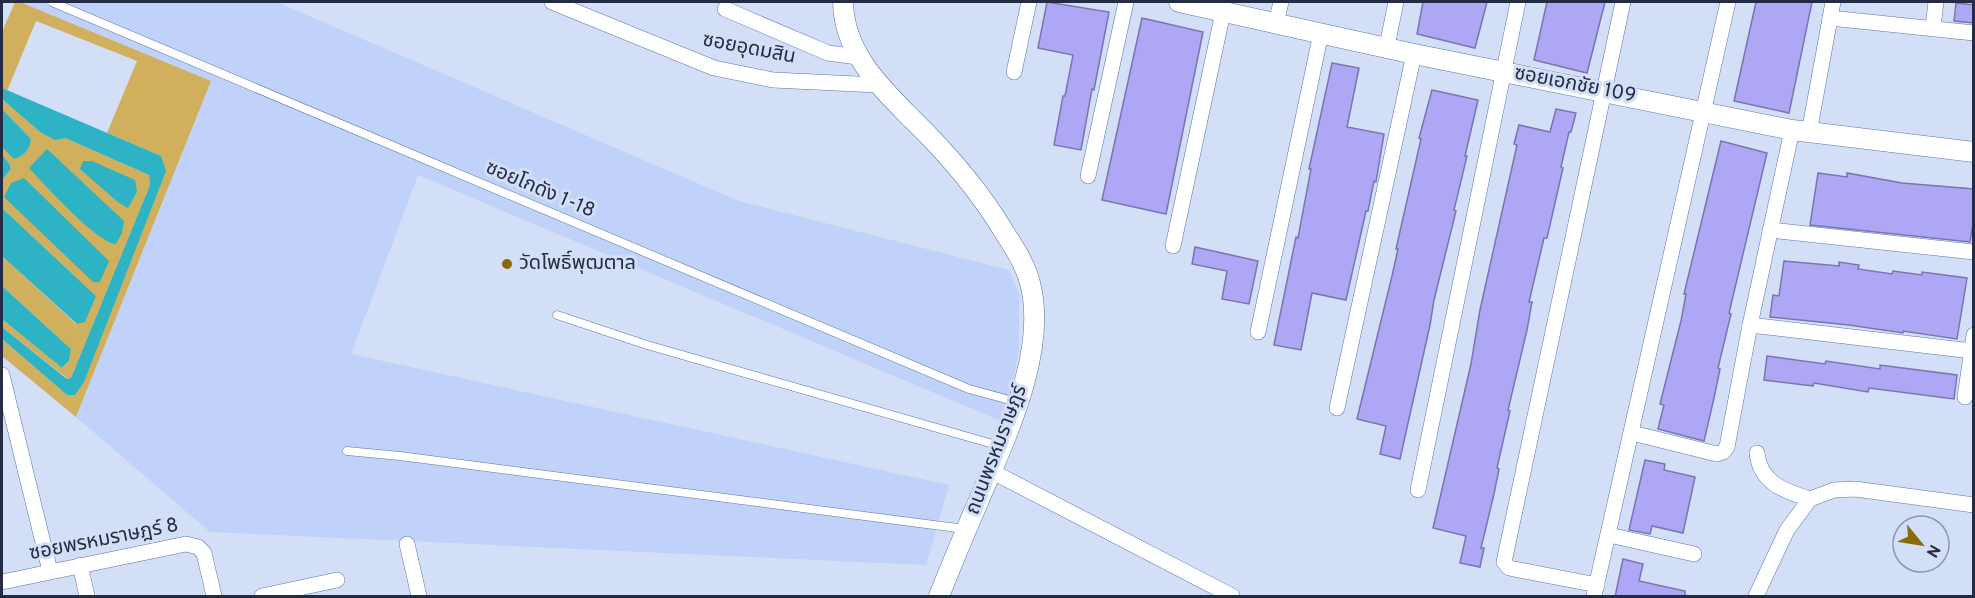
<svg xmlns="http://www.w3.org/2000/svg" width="1975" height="598" viewBox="0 0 1975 598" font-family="Overpass,'Noto Sans Thai',sans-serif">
<rect width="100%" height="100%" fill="#d3def7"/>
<polygon fill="#c0d1fa" points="20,2 276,2 739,201 1009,270 1019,294 1019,348 1011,392 1001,421 418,175 351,354 949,485 926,565 210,532 76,417 211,81"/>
<g fill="#d1b05d">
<polygon points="15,2 20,2 211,81 76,417 2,356 2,339 67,395 75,395 161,156 107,133 137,61 36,21 7,91 2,88 2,32"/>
<polygon points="2,99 40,132 65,138 149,175 150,185 71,378 68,379 2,327 2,319 62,368 69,361 71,349 2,286 2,256 76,324 96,296 2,208 2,180 11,169 9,163 2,155 2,147 14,158 31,139 2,109"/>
</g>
<g fill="#2db3c3">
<polygon points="2,88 161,156 166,171 84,382 75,395 67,395 2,339 2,327 67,379 71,378 150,185 149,175 65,138 55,140 40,132 2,99"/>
<path d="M 2,109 L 31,139 C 30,149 24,156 14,159 L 2,147 Z"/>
<path d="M 47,149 L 124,221 L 122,233 L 116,244 C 98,244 44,184 29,168 Z"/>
<polygon points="2,155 9,163 11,169 2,180"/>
<polygon points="83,161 92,161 135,180 137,192 128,208 119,203 80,169"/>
<polygon points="24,178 109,261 100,282 93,282 4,197 11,183"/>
<polygon points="2,208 96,296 85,322 77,324 2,256"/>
<polygon points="2,286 71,349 69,361 62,368 2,319"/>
</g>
<g fill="#aea7f5" stroke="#7a74b0" stroke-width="1.5">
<polygon points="1047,2 1109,12 1094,90 1092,89 1081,150 1054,145 1063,96 1065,96 1073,55 1038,48"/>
<polygon points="1423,2 1487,2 1475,48 1417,34"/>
<polygon points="1547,2 1605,2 1587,73 1534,60"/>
<polygon points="1756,2 1812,2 1789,113 1734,101"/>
<polygon points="1956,3 1974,5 1974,23 1954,21"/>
<polygon points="1142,18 1203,32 1166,214 1102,200"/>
<polygon points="1332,63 1359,68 1347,127 1384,134 1376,182 1374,181 1368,211 1366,211 1346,300 1312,293 1301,350 1274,345 1296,237 1298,238 1311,169 1309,169"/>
<polygon points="1432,90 1478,100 1465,156 1467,156 1454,210 1456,211 1434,300 1430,325 1400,459 1380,454 1386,426 1357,419 1392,276 1398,249 1396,249 1421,139 1419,138"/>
<polygon points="1556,109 1576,113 1571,132 1569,132 1561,167 1563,168 1547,238 1544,238 1529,302 1532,302 1527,330 1508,410 1510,411 1497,468 1499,469 1494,494 1481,548 1484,548 1480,567 1460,563 1466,536 1433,528 1471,364 1480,310 1517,145 1514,144 1519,125 1550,132"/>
<polygon points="1721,141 1767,153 1729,313 1731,314 1718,368 1720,369 1714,398 1704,441 1658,429 1664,405 1660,404 1681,321 1686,294 1684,294"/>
<polygon points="1818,173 1847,177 1847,173 1902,183 1974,189 1974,217 1970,242 1810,225"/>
<polygon points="1195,247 1258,261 1249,304 1222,299 1227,271 1192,264"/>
<polygon points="1784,261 1839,266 1839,262 1859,265 1858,269 1892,274 1893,271 1922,275 1922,272 1967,278 1957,339 1903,331 1903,333 1849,325 1770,317 1773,295 1779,296"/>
<polygon points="1767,356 1825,364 1826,361 1880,369 1880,365 1957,375 1954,399 1869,388 1868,392 1814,383 1813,386 1764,380"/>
<polygon points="1645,460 1665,464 1664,470 1695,477 1683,533 1652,526 1650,534 1629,530"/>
<polygon points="1623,559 1643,564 1639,581 1685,591 1685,597 1615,597"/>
</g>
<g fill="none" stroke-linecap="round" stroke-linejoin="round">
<defs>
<g id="service">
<polyline points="52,2 969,389 1017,402"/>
<polyline points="557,315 647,345 1000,446"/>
<polyline points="347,451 400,456 965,529"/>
</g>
<g id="minor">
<polyline points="552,2 714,68 773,80 878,85"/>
<polyline points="725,9 828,53 858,57"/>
<polyline points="1830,18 1974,33"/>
<polyline points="1276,23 1281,2"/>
<polyline points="1933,27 1936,2"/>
<polyline points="1387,46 1396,2"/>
<polyline points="1014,72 1029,2"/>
<polyline points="1809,133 1833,2"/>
<polyline points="1088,176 1126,2"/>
<polyline points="1770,230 1974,252"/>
<polyline points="1173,246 1223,12"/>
<polyline points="1750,325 1972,351"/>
<polyline points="1258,332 1321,33"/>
<polyline points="2,375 50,571"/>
<polyline points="1965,397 1974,335"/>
<polyline points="1337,408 1414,54"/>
<polyline points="1632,433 1717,454 1723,452 1727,447 1750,325 1792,130"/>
<path d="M 1757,453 C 1760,483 1784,491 1810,499"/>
<polyline points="991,471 1232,596"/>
<polyline points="1418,490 1518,2"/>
<polyline points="1609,535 1694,554"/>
<polyline points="407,544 419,596"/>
<polyline points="80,565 87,596"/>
<polyline points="2,582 186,544 198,547 204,553 214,596"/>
<polyline points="1597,585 1509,568 1504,562 1623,2"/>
<polyline points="262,596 337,580"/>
<polyline points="1594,596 1728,2"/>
<polyline points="1756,596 1787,530 1810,499 1834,490 1855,489 1974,505"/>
</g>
<g id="tertiary">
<path d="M 843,2 C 844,52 879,86 912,119 C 948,154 980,191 1006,235 C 1016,250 1026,266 1030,283 C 1048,351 1005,439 979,500 C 965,532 952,564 939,596"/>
<polyline points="1179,2 1414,54 1792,130 1974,152"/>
</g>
</defs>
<use href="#service" stroke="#5f74ac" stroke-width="9"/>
<use href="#minor" stroke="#5f74ac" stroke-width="16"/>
<use href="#tertiary" stroke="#5f74ac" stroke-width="21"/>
<use href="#service" stroke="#fff" stroke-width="8"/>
<use href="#minor" stroke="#fff" stroke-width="15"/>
<use href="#tertiary" stroke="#fff" stroke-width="20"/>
</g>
<circle fill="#8a6b0b" stroke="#d3def7" stroke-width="2" cx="507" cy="264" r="6"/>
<g text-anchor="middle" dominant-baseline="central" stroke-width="6" stroke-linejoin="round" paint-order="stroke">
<g font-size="20" fill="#232c44" stroke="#d3def7">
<text transform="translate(749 49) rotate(11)">ซอยอุดมสิน</text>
<text transform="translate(1575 85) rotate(11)">ซอยเอกชัย 109</text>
<text transform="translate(540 190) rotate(23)">ซอยโกดัง 1-18</text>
<text transform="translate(997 450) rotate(-69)">ถนนพรหมราษฎร์</text>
<text transform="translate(104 540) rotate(-11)">ซอยพรหมราษฎร์ 8</text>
</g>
<g font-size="20" fill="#232c44" stroke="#d3def7" text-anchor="start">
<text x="519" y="264">วัดโพธิ์พุฒตาล</text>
</g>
</g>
<rect width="1975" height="598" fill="none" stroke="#232c44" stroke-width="6"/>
<g transform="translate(1921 544) rotate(120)"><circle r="28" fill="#d3def7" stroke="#8d97af" stroke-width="1.5"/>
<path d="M0-4.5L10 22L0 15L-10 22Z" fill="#8a6b0b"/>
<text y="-9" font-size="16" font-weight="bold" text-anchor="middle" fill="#232c44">N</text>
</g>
</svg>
